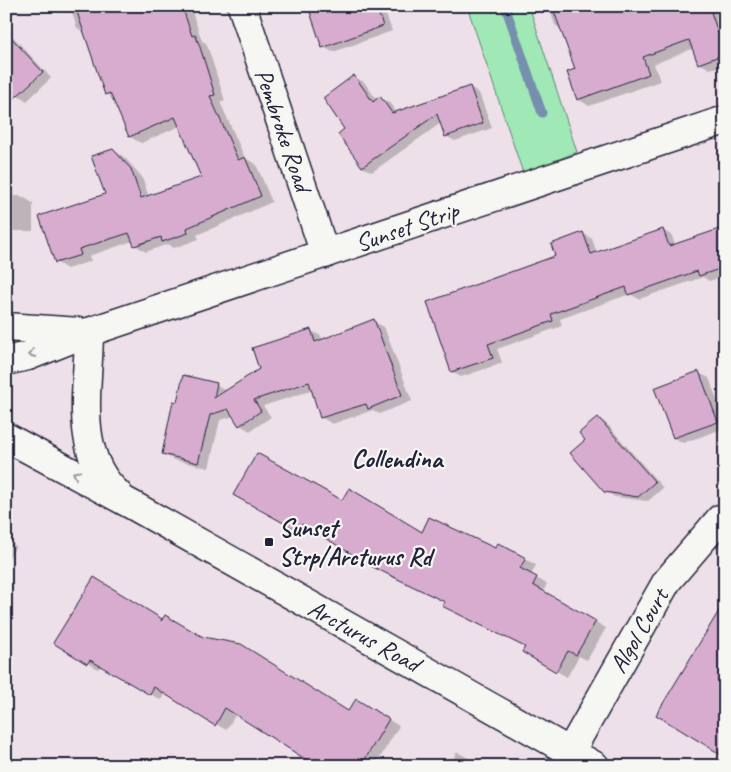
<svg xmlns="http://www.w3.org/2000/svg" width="731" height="772" viewBox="0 0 731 772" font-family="Caveat,sans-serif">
<rect width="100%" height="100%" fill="#ede0e8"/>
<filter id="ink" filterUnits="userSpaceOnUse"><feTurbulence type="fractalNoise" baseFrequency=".02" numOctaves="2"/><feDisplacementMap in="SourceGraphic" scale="10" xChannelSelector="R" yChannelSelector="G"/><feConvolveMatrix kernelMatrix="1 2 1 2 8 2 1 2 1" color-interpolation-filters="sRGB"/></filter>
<g filter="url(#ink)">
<polygon fill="#a0e8b6" stroke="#618578" points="467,6 529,6 577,152 523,173"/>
<g fill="#0003">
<polygon points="70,6 190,6 202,41 206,43 209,51 225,101 220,102 245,158 256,164 272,202 197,235 199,239 174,248 168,244 146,252 135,245 133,241 89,256 91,261 67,269 56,262 107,195 113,150 124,157 142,177 149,197 202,178 180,126 141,143 130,137 113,98 106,94 85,33 77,28"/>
<polygon points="309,6 383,6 392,31 333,52 323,47"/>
<polygon points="551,6 725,6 725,65 710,69 699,63 694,48 654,64 660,81 589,106 578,99 577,70 561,29 555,25 550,10"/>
<polygon points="6,29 51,78 27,101 18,95 6,83"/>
<polygon points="354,77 364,82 377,100 380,98 390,103 396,112 470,87 479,93 492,128 455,141 446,136 441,123 372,172 362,167 346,129"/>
<polygon points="6,196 21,196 33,203 33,231 6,231"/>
<polygon points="725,228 725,276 709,281 703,277 639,299 630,294 560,319 562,326 497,349 502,363 461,377 452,372 557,256 583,233 592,239 597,253 663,230 672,236 675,245"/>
<polygon points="373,321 384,327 412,401 379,414 373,410 332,424 321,417 313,390 263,406 271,417 250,431 240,425 234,416 220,420 209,468 174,460 163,454 178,403 217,385 227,391 260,369 310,330 321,336 322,340"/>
<polygon points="699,373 709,378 725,422 725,428 683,443 674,438"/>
<polygon points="598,418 607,424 663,488 648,501 615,497 605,491 587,441"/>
<polygon points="235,495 342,502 422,533 525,559 536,565 531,575 547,584 543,592 606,628 587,660 579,656 567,677 523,652 526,647 313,529 309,536"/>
<polygon points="6,540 16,546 6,563"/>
<polygon points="105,585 163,621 203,638 349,712 356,700 399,726 375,766 311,766 312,761 236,714 226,730 165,693 161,700 101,665 98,669 88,663"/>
<polygon points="725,724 725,766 724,766 718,762 723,754"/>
<polygon points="457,752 470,759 481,766 449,766"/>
</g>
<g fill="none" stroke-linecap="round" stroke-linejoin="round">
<polyline stroke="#758fac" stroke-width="9" points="505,6 542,113"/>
</g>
<g fill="#d8accf" stroke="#22223b">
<polygon points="75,6 182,6 192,36 195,35 199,44 215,95 210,96 238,160 245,157 261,196 187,228 188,233 162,242 161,237 134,246 129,233 79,249 81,255 55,263 39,216 105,194 91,156 113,149 131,169 141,198 201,177 175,117 129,137 110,93 105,95"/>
<polygon points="308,6 376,6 383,26 322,48"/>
<polygon points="552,6 709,6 725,54 698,64 689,40 643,57 649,74 577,100 567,72 575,69"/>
<polygon points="6,32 43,72 6,106"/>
<polygon points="354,75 373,102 380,96 392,113 470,86 483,123 445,137 437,114 362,167 338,134 344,129 323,98"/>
<polygon points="725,227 725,267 699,276 697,271 628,295 626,287 551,314 553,321 488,344 493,358 451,372 427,302 555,256 551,244 583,232 591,254 663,229 669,246"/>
<polygon points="374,319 402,395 368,409 366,404 320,418 309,382 254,400 261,411 239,426 228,409 210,415 198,463 162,454 173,401 177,402 183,375 217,383 214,398 259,369 252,348 311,329 315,342"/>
<polygon points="699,371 718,422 673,438 654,388"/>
<polygon points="598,417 655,482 638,497 604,492 570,453 585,440 579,433"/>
<polygon points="257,453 342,500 349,488 422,532 429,517 495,548 498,543 526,558 520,568 537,577 533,585 596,621 576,655 568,651 556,672 522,652 525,647 442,606 445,602 373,567 302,524 298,531 233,495"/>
<polygon points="94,577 162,619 161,621 165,615 203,637 241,644 348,711 356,699 389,719 361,766 316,766 225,708 215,726 154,687 150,695 90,660 87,664 53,643"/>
<polygon points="725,601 725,757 656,715"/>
</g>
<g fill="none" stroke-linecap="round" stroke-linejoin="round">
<defs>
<polyline id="minor" points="570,752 667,581 720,519"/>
<g id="tertiary">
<polyline points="242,6 325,254"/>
<polyline points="6,327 80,332"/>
<path d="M 89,332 C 89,386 72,454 118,494"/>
<polyline points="6,361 28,356 89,332 725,120"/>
<polyline points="6,437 134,506 595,766"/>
</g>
</defs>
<use href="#minor" stroke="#22223b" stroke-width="31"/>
<use href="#tertiary" stroke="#22223b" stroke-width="31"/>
<use href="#minor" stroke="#f6f6f2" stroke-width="28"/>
<use href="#tertiary" stroke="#f6f6f2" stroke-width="28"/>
</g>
<defs><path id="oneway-chevron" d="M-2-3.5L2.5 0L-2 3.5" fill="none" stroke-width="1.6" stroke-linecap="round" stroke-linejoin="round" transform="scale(1.25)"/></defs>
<g stroke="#9797a0">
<use href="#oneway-chevron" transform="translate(32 354) rotate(160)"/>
<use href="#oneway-chevron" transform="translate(76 474) rotate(-151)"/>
</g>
</g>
<rect fill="#22223b" stroke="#f6f6f2" stroke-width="2" x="264" y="537" width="10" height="10" rx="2.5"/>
<g text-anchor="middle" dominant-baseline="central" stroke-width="4.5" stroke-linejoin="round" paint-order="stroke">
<g font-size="25" fill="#22223b" stroke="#f6f6f2">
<text transform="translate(283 130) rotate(71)">Pembroke Road</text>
<text transform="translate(407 227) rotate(-19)">Sunset Strip</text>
<text transform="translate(639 631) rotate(-60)">Algol Court</text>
<text transform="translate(364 636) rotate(29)">Arcturus Road</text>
</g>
<g font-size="25" font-weight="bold" fill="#22223b" stroke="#f6f6f2" text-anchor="start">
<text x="279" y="528">Sunset<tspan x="279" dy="29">Strp/Arcturus Rd</tspan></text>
</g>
<g font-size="26" font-weight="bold" fill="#22223b" stroke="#f6f6f2">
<text x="397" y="458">Collendina</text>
</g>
</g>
<rect width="731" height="772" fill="none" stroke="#f6f6f2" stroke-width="25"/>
<rect x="12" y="12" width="706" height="747" fill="none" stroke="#22223b" stroke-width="2" filter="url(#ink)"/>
</svg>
